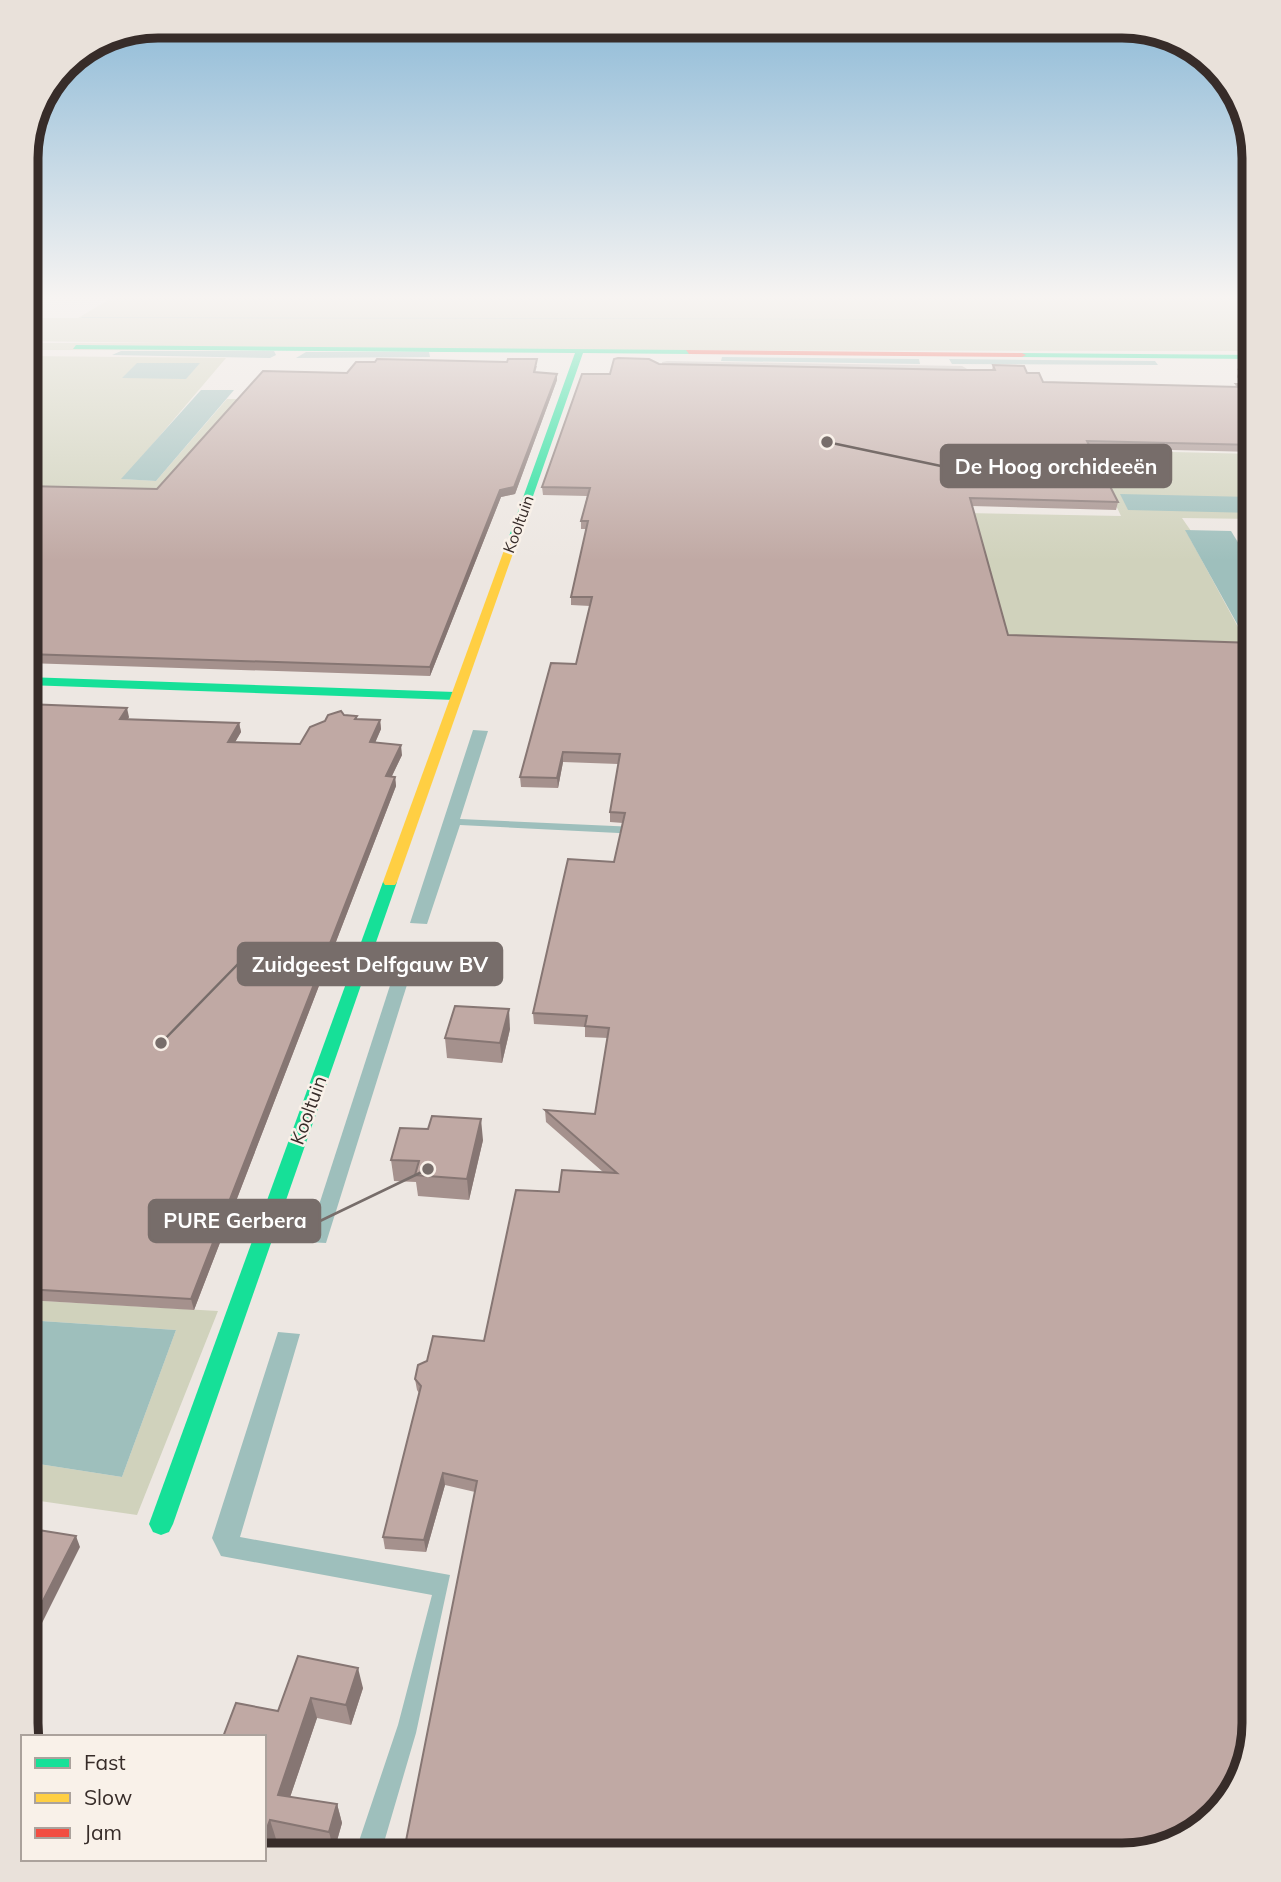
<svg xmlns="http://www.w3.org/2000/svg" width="1281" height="1882" viewBox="0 0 1281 1882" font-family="Mulish,sans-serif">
<rect width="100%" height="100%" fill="#ede7e2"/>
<g fill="#d0d2bc">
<polygon points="113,297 1255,297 1255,351 26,350 26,343 166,343 26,341 26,318 78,318"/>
<polygon points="26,356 226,358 123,479 156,481 227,399 244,399 168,490 26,486"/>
<polygon points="1090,450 1255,454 1255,519 1182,518 1191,531 1186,531 1245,640 1255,641 1255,656 1002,645 965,513 1121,516"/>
<polygon points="26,1300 218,1311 137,1515 26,1499 26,1462 122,1477 176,1330 26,1320"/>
</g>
<g fill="#9ebfbc">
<polygon points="81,318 82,317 1255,320"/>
<polygon points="121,351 274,351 276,355 270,358 112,355"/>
<polygon points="306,352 429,352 430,357 296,358"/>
<polygon points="722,357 919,359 920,364 721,361"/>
<polygon points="949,359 1155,361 1158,365 952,364"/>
<polygon points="137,363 200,363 186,379 122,378"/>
<polygon points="201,390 234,390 156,481 121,479"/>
<polygon points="1120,494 1251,497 1255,502 1255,513 1128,510"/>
<polygon points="1185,530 1231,531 1255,570 1255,641 1246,640"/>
<polygon points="473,730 488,731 460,819 1255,855 1255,865 460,825 427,924 410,923"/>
<polygon points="395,970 411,972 326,1243 307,1242"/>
<polygon points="26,1320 176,1330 122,1477 26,1462"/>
<polygon points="278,1332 300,1334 240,1537 450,1575 416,1733 380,1856 354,1856 398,1725 432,1595 221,1556 212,1538"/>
</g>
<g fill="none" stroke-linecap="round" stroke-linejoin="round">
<polygon fill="#c6bfbb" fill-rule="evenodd" points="667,361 962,366 969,370 962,374 662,368 662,362"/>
<g fill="#16e098" fill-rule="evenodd">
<polygon points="76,345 689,350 693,352 689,354 583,353 517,542 512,545 507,542 575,353 73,349"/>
<polygon points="1022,353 1255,355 1255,359 1019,357"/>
<polygon points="26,677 455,692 461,696 455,700 26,685"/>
<polygon points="390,878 397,882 173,1524 169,1532 161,1535 153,1532 149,1524 383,882"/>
</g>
<polygon fill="#ffcf43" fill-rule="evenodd" points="512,539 517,542 397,882 395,885 385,885 383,882 507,542"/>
<polygon fill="#f24e42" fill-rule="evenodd" points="686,350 1022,353 1026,355 1022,357 689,354"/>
</g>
<g fill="#a5918d">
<polygon points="659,364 992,370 993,365 1027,373 1043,382 1235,387 1236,384 1242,384 1237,377 1239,370 1255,371 1255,452 1091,448 1118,502 1116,510 972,506 475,1492 445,1485 426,1552 385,1549 383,1537 419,1393 417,1390 415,1379 484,1341 559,1192 603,1172 546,1122 545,1110 595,1114 608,1038 585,1037 585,1027 534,1024 533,1013 614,862 623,823 610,822 610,812 618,764 563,762 558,788 521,787 520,777 576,664 590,606 571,605 571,597 587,529 581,529 581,521 587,496 543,495 542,487 610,374"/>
<polygon points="537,366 535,373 557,374 557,380 515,494 501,497 430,676 26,663 26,486 157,489 347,373"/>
<polygon points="26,704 129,717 128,719 239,723 241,732 235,742 300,744 344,715 357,716 357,719 380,720 381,729 375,743 402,755 392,776 395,777 396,786 194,1310 26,1300"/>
<polygon points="510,1029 502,1063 447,1058 445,1038"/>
<polygon points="428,1129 483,1140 469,1200 418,1196 416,1182 394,1181 391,1160"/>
<polygon points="298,1656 363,1688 351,1725 317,1718 290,1797 337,1804 342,1823 334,1851 276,1839 271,1856 264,1856 264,1737 278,1711"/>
</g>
<g fill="#867673">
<polygon points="557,374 557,380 515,494 501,497 430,676 430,667 500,490"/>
<polygon points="127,708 129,717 122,728 120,719"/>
<polygon points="380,720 381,729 371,752 370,742"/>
<polygon points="239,723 241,732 230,751 228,742"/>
<polygon points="401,745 402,755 387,786 386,776"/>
<polygon points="563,752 563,762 558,788 557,778"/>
<polygon points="395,777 396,786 194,1310 191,1299"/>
<polygon points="509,1009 510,1029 502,1063 500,1043"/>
<polygon points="481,1119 483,1140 469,1200 467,1179"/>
<polygon points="443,1473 445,1485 426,1552 424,1540"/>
<polygon points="76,1536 80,1547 26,1655 26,1634"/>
<polygon points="358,1668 363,1688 351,1725 346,1705"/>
<polygon points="311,1698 317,1718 284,1815 278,1795"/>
<polygon points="337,1804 342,1823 334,1851 329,1832"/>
<polygon points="270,1820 276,1839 271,1856 268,1856 264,1844 264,1836"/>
</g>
<g fill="#c0a9a4" stroke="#867673" stroke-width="2">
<polygon points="618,358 649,359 659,364 963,370 995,370 993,365 1024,366 1027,373 1039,373 1043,382 1239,387 1236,384 1250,384 1239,370 1255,371 1255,445 1087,441 1118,502 970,498 1008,635 1255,643 1255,1724 1237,1790 1188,1838 1123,1856 403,1856 477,1481 443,1473 424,1540 383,1537 421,1386 415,1379 418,1365 427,1361 433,1336 484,1341 516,1190 559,1192 562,1170 617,1173 545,1110 595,1114 609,1028 585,1026 587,1016 533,1013 568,859 614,862 625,813 610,812 620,754 563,752 557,778 520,777 551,663 576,664 592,597 571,597 588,521 581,521 590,488 542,487 582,374 610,374 614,359"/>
<polygon points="377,359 507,362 508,359 537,359 534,372 557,374 514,487 500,490 430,667 26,654 26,486 157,489 263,371 347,373 356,362 375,362"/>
<polygon points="26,704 127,708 120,719 239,723 228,742 300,744 310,727 325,721 328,715 341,711 344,715 357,716 355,719 380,720 370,742 401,745 386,776 395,777 191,1299 26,1289"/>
<polygon points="455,1006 509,1009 500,1043 445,1038"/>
<polygon points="432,1116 481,1119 467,1179 415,1175 419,1161 391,1160 400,1128 428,1129"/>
<polygon points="26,1528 76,1536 26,1634"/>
<polygon points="298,1656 358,1668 346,1705 311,1698 278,1795 337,1804 329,1832 270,1820 264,1836 264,1737 223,1737 236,1703 278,1711"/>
</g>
<linearGradient id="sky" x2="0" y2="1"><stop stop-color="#8ab8d6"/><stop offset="0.53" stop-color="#f7f4f2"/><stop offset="1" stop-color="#f7f4f2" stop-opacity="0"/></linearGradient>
<rect width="1281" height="561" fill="url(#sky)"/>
<g text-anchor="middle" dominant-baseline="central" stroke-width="5" stroke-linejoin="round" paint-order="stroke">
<g font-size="16" fill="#372c29" stroke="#f9f1e9">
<text transform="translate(518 524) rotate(-70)">Kooltuin</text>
</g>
<g font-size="19" fill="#372c29" stroke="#f9f1e9">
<text transform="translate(308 1110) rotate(-70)">Kooltuin</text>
</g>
</g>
<path d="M0 0H1281V1882H0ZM158 38H1122A120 120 0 0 1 1242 158V1723A120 120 0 0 1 1122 1843H158A120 120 0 0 1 38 1723V158A120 120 0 0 1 158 38Z" fill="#e9e1da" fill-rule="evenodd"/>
<path fill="none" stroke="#372c29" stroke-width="9" d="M158 38H1122A120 120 0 0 1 1242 158V1723A120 120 0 0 1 1122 1843H158A120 120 0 0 1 38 1723V158A120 120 0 0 1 158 38Z"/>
<path fill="none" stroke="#776d6a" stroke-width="2.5" d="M827 442L941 466M161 1043L238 964M428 1169L320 1221"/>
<g fill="#776d6a" stroke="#f9f1e9" stroke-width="2.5">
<circle cx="827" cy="442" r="7"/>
<circle cx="161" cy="1043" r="7"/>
<circle cx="428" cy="1169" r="7"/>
</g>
<g fill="#776d6a" stroke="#776d6a" stroke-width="2.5">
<rect x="941" y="445" width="230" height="42" rx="7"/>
<rect x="238" y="943" width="264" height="42" rx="7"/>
<rect x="149" y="1200" width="171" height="42" rx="7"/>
</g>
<g font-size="21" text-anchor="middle" font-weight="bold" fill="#fff">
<text x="1056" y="474">De Hoog orchideeën</text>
<text x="370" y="972">Zuidgeest Delfgauw BV</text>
<text x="235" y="1228">PURE Gerbera</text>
</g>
<rect x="21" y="1735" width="245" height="126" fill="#f9f1e9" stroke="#aba29c" stroke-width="2"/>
<rect x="35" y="1758" width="35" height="10" fill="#16e098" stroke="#aba29c" stroke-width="2"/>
<text x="84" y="1770" font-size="21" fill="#372c29">Fast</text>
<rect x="35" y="1793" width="35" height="10" fill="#ffcf43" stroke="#aba29c" stroke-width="2"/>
<text x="84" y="1805" font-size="21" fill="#372c29">Slow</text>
<rect x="35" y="1828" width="35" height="10" fill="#f24e42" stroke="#aba29c" stroke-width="2"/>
<text x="84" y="1840" font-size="21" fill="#372c29">Jam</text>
</svg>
